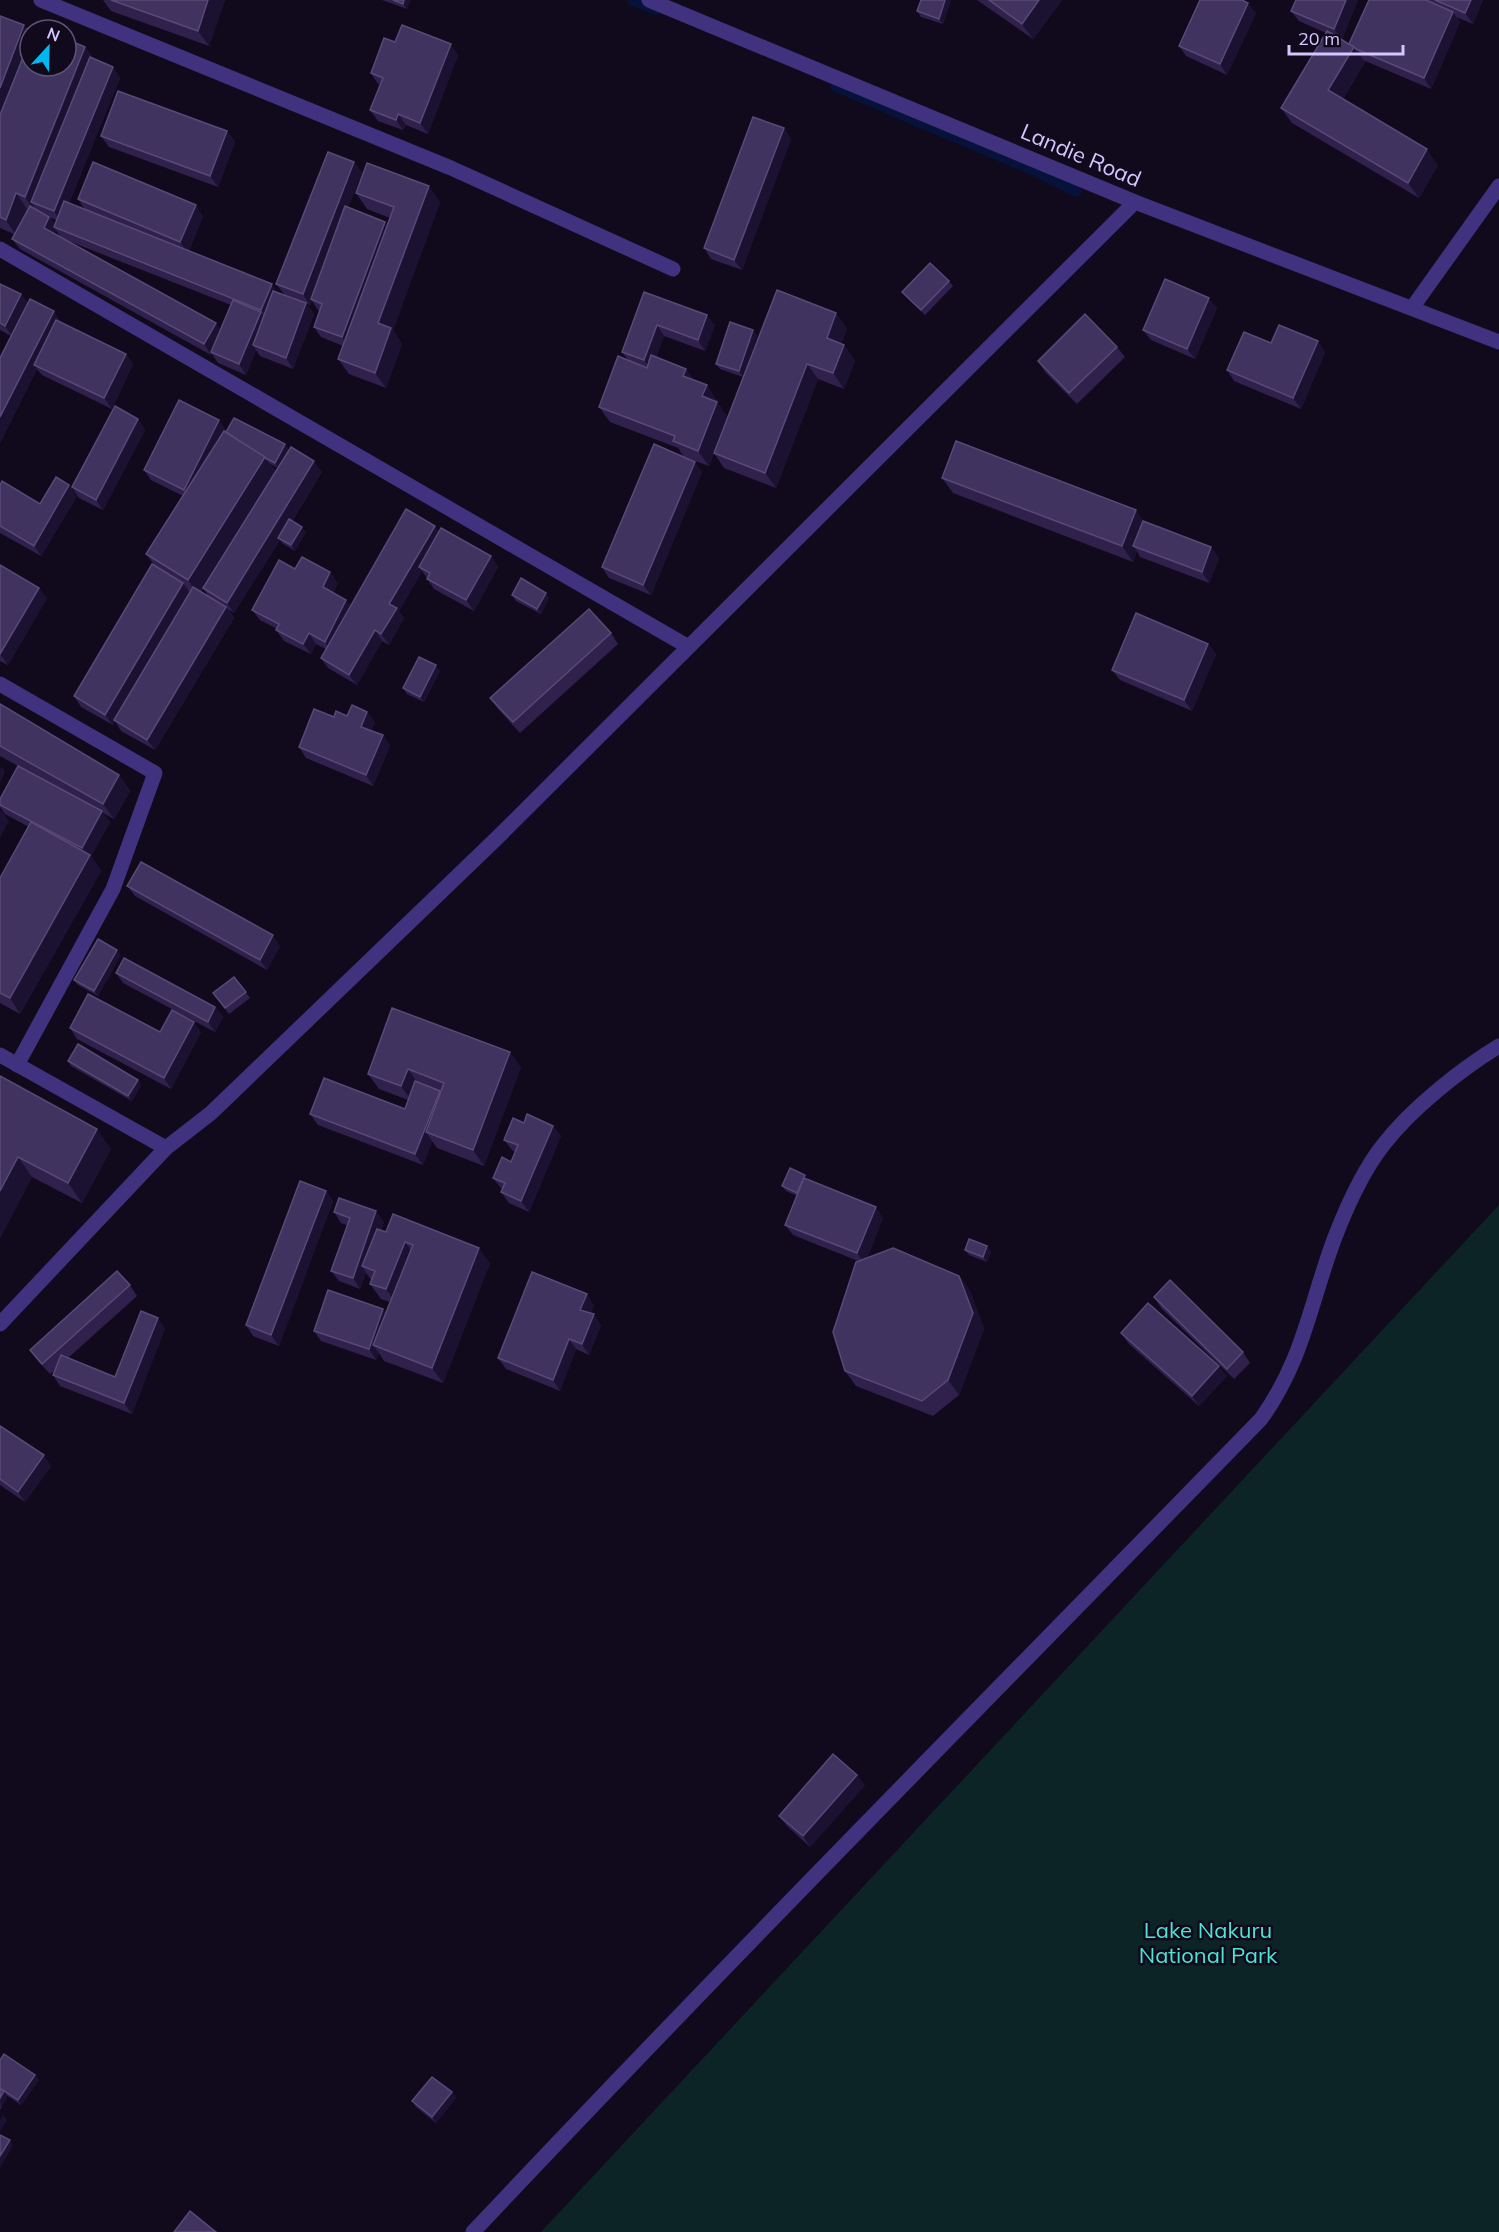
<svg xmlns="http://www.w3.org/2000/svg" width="1499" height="2232" viewBox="0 0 1499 2232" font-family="Mulish,sans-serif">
<rect width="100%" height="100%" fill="#100a1c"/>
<polygon fill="#0d2427" points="1499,1205 1499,2232 541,2232"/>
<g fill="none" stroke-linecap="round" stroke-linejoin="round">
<g stroke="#06123a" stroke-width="12">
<polyline points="633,0 656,9"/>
<polyline points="836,86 1030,168 1076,191"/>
</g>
<g stroke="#40327e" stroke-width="15">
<polyline points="41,0 451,168 673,269"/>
<polyline points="649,0 1135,202 1499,342"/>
<polyline points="0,249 687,646"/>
<polyline points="1412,308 1499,186"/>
<polyline points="0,684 155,773 113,889 17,1065"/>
<polyline points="0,1055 166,1148 211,1113 497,838 1135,202"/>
<polyline points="0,1324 166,1148"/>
<path d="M 473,2232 C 732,1957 998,1689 1261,1419 C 1304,1359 1310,1303 1335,1237 C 1347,1206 1363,1170 1384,1144 C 1412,1108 1460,1070 1499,1046"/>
</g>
</g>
<g fill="#2f214c" fill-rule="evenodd">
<polygon points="103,0 225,0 209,46 111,11"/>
<polygon points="382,0 410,0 407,9"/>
<polygon points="951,0 943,24 921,17 917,11"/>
<polygon points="977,0 1062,0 1033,39"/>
<polygon points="1358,0 1342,39 1349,44 1369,0 1483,0 1473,24 1456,17 1460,22 1431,89 1363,60 1365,62 1343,99 1438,165 1419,198 1292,123 1281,108 1326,33 1299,21 1291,11"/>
<polygon points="1256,13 1227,75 1186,56 1179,46"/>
<path d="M 0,16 L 30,66 L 85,47 L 93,58 L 113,67 L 120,78 L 69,203 L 85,210 L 78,199 L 203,216 L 189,251 L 278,293 L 306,303 L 314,314 L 293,369 L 260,356 L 256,350 L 246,375 L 218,363 L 212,354 L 211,355 L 20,249 L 12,239 L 14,234 L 0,228 ZM 50,217 L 56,220 L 55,225 ZM 56,230 L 61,238 L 231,305 L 220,330 L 54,234 Z"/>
<polygon points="395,42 458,55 428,134 406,125 403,130 378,121 370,110 380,84 378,84 371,73"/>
<polygon points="784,128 791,139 742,270 711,259 704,248"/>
<polygon points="227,131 235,142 218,187 109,147 101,136"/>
<polygon points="354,162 362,173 348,207 385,222 387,225 390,218 367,209 356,193 440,202 393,330 402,344 386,388 349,374 338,359 343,346 321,337 314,327 320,310 318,310 312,301 310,305 284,294 276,284"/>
<polygon points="949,281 953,286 925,315 906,297 902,292"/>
<polygon points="0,284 21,294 28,304 61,322 126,354 133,364 112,409 42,375 37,369 0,443 0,358 11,336 0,330"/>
<polygon points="644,292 715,325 705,351 664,336 656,357 686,369 694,381 718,401 717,402 727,417 847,328 841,344 844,345 855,361 844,389 818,379 776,488 724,468 714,453 709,466 684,457 678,448 610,422 599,407 628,360 622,352"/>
<polygon points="1217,308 1195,359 1151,340 1143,330"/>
<polygon points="757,335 743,377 720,369 716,364"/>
<polygon points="1271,343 1325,352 1301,409 1234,381 1227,370"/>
<polygon points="1117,347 1125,357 1077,404 1045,372 1038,361"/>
<polygon points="138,419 145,430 103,510 79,498 72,487"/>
<path d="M 219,420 L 226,431 L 285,444 L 289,450 L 283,459 L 322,472 L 292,521 L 306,532 L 295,551 L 282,543 L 280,540 L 234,613 L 228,609 L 234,618 L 155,750 L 121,731 L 115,721 L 113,725 L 81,707 L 74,696 L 155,566 L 146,554 L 183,496 L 151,480 L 144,470 ZM 270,464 L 278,468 L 276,472 ZM 221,559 L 203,588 L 209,597 L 201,592 Z"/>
<polygon points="702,472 651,595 609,578 602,567"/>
<polygon points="942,478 1136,510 1143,521 1211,547 1219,558 1209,583 1140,557 1137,551 1133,562 953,493"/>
<polygon points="0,485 40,504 69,485 77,496 41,556 0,533"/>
<polygon points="439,532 491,556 498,567 474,611 434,589 422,571 399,611 404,618 389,645 382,641 357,685 328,668 321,658 326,649 316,644 311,654 284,641 276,630 277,629 260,620 252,610 295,569 338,583 333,593 351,606"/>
<polygon points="0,565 47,598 8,665 0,661"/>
<polygon points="512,595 549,598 541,614 516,601"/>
<polygon points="611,633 618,644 520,733 498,709 490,698"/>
<polygon points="1208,644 1216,654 1192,711 1120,680 1112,670"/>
<polygon points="440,671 424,702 407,694 403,688"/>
<polygon points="0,704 119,775 130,791 114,819 103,813 110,822 91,856 101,871 20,1014 0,1003 0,878 29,827 5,814 0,807 0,799 55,786 0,756"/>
<polygon points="367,712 375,722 371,731 383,735 390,746 373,786 306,758 299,747 334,717 347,716"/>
<polygon points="127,886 280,946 267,970 135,896"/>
<polygon points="121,955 98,996 78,985 74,980"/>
<polygon points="116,973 215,1007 223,1017 215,1032 123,983"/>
<polygon points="234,977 250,998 229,1014 213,993"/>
<polygon points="392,1008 521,1067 484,1166 437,1148 432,1141 423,1165 318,1125 310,1114 405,1109 408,1100 379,1089 368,1074"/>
<polygon points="70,1028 160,1032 201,1032 171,1089 77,1039"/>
<polygon points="68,1061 138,1080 141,1085 132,1101 71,1066"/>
<polygon points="0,1076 111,1149 82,1203 32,1177 0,1238"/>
<polygon points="524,1123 553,1126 561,1136 529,1212 509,1203 501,1192 503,1189 501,1188 493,1178 511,1162 515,1152 512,1150 504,1140"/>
<polygon points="808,1180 883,1218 867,1258 959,1276 970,1291 984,1329 959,1395 933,1416 856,1386 845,1371 858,1261 793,1235 785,1225 797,1196 786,1191 782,1186"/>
<polygon points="326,1191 333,1201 279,1346 253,1336 246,1325"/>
<polygon points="334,1212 384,1222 381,1230 490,1263 443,1383 384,1361 379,1353 376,1360 321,1341 314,1331 383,1309 386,1313 390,1302 381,1299 370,1284 372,1281 366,1273 360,1289 339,1281 331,1271 347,1225 341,1223"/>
<polygon points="987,1246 991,1252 987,1262 969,1255 965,1250"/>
<polygon points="130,1285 137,1296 68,1358 115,1377 165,1328 132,1414 60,1386 53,1375 55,1370 50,1374 37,1360 30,1350"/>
<polygon points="1154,1297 1243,1352 1250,1363 1234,1379 1161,1308"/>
<polygon points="594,1305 591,1313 601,1325 589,1355 576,1349 560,1391 506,1369 498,1358"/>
<polygon points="1121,1333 1227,1376 1199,1406 1129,1344"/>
<polygon points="0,1426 51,1466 25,1502 0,1485"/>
<polygon points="865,1785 810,1847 787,1826 779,1816"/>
<polygon points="0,2060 35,2075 39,2080 21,2105 6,2095 7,2096 1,2109 0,2109"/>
<polygon points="452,2092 456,2098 436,2123 416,2107 412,2101"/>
</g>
<g fill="#1b1130">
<polygon points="208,0 225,0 209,46 198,31"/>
<polygon points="404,0 410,0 407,9 403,4"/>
<polygon points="945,0 951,0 943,24 939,19"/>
<polygon points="1039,0 1062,0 1033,39 1022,24"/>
<polygon points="1346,0 1358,0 1342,39 1334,29"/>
<polygon points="1471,0 1483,0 1473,24 1465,13"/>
<polygon points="1248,3 1256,13 1227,75 1220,64"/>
<polygon points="1453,12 1460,22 1431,89 1424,78"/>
<polygon points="24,25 30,33 30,54 0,132 0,88"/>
<polygon points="451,44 458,55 428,134 420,123"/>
<polygon points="85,47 96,62 31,202 37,211 36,213 25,197"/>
<polygon points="1354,47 1365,62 1339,106 1328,90"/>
<polygon points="113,67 120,78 61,222 54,211"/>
<polygon points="398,114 406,125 403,130 396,120"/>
<polygon points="784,128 791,139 742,270 734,260"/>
<polygon points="227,131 235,142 218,187 210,176"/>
<polygon points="1427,149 1438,165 1419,198 1408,183"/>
<polygon points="354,162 362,173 312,300 311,299 312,301 310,305 303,294"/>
<polygon points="429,186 440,202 393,330 402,344 386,388 375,373 378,323"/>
<polygon points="16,193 27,209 16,235 6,220"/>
<polygon points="196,205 203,216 188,253 180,242"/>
<polygon points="49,217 57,228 54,227 56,230 51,239 44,228"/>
<polygon points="385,222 393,232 349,348 342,337"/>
<polygon points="272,284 279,295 269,320 261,310"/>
<polygon points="21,294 28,305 12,336 5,326"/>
<polygon points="1209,298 1217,308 1195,359 1187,349"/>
<polygon points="306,303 314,314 293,369 286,358"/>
<polygon points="54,311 61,322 34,365 37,369 0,443 0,417"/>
<polygon points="261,312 268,323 253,345 256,350 246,375 239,364"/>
<polygon points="836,313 847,328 837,354 827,338"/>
<polygon points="707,315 715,325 705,351 698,340"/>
<polygon points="216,323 223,334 211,352 212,354 211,355 204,344"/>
<polygon points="657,325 664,336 652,371 644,360"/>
<polygon points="753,330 757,335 743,377 739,371"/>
<polygon points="1318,341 1325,352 1301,409 1293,398"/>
<polygon points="844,345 855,361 844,389 833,373"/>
<polygon points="126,354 133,364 112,409 104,398"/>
<polygon points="807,364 818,379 776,488 765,473"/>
<polygon points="686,369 697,384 683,376"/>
<polygon points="707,385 728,418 709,466 698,451 702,396"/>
<polygon points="138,419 145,430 103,510 96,500"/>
<polygon points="219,420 226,431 191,501 184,490"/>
<polygon points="285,444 289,450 278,468 275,463"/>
<polygon points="265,457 276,473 198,595 188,580"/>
<polygon points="314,461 322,472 280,539 278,538 280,540 234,613 227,603"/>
<polygon points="695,462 702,472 651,595 643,585"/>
<polygon points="69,485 77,496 41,556 34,546"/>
<polygon points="1136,510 1146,526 1133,546 1137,551 1133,562 1122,546"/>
<polygon points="435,526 442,537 419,567 422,571 399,611 404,618 389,645 381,634 389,604"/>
<polygon points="302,527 306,532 295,551 291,545"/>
<polygon points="1211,547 1219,558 1209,583 1202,572"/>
<polygon points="491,556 498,567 474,611 466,600"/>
<polygon points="330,572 338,583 330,598 323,587"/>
<polygon points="183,583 191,594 113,725 105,715"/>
<polygon points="39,588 47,598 8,665 0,654"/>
<polygon points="546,593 549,598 541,614 537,609"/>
<polygon points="346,600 354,610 332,652 325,642"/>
<polygon points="226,607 234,618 155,750 147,740"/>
<polygon points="375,630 382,641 357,685 349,675"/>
<polygon points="309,633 316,644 311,654 303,644"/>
<polygon points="1208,644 1216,654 1192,711 1184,700"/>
<polygon points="436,665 440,671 424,702 420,697"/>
<polygon points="367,712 375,722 369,737 361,727"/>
<polygon points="383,735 390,746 373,786 366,775"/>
<polygon points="2,766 5,772 0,783 0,770"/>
<polygon points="119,775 130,791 114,819 103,804"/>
<polygon points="1,810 9,821 0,838 0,812"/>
<polygon points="102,811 110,822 91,856 101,871 20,1014 10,998 88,858 82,848"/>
<polygon points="273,935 280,946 267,970 260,960"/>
<polygon points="117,950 121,955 98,996 94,991"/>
<polygon points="215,1007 223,1017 215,1032 208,1022"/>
<polygon points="194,1022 201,1032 171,1089 164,1078"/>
<polygon points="510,1052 521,1067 484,1166 473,1150"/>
<polygon points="408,1069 419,1085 412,1102 401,1086"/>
<polygon points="138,1080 141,1085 132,1101 128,1096"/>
<polygon points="440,1091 448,1101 426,1132 432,1141 423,1165 415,1154"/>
<polygon points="553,1126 561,1136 529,1212 521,1201"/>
<polygon points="97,1129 111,1149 82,1203 68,1183"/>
<polygon points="18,1157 32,1177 0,1238 0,1191"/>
<polygon points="326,1191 333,1201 279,1346 271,1335"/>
<polygon points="876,1207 883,1218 865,1264 857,1253"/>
<polygon points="376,1211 384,1222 367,1269 362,1266 366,1273 360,1289 353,1278"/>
<polygon points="405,1242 416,1258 397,1305 386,1289"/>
<polygon points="987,1246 991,1252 987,1262 983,1257"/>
<polygon points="479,1248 490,1263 443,1383 432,1368"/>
<polygon points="959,1276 970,1291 984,1329 959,1395 948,1380"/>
<polygon points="587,1294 594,1305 588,1320 580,1310"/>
<polygon points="383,1309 391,1320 373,1345 379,1353 376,1360 369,1349"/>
<polygon points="594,1314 601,1325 589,1355 582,1344"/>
<polygon points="158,1318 165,1328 132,1414 124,1403"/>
<polygon points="569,1339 576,1349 560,1391 553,1380"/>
<polygon points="1219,1366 1227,1376 1199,1406 1192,1396"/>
<polygon points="44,1455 51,1466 25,1502 18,1492"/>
<polygon points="857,1775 865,1785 810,1847 803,1836"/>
<polygon points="35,2075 39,2080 21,2105 18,2100"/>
<polygon points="4,2091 7,2096 1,2109 0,2098"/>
<polygon points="452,2092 456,2098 436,2123 432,2117"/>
<polygon points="3,2114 7,2120 0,2132 0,2120"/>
<polygon points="10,2140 13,2146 0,2168 0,2156"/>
</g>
<g fill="#41335f" stroke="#584a78" stroke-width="1.5">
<polygon points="111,0 208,0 198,31"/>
<polygon points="393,0 404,0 403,4"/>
<polygon points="921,0 945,0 939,19 917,11"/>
<polygon points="989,0 1039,0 1022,24"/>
<polygon points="1200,0 1242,0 1248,3 1220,64 1179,46"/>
<polygon points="1296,0 1346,0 1334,29 1291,11"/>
<polygon points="1369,0 1426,0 1453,12 1424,78 1356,49 1354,47 1349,44"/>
<polygon points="1435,0 1471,0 1465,13"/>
<polygon points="0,16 24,25 0,88"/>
<polygon points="402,25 451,44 420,123 398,114 396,120 370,110 383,78 371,73 384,38 395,42"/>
<polygon points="35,27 42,30 34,30"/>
<polygon points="1327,31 1354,47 1328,90 1427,149 1408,183 1281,108"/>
<polygon points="66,39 85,47 25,197 16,193 6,220 0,217 0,115 30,40 30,66 66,66"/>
<polygon points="90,57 113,67 54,211 31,202"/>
<polygon points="118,91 227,131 210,176 101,136"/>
<polygon points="753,117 784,128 734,260 704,248"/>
<polygon points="328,152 354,162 303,294 276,284"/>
<polygon points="93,162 196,205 180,242 78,199"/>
<polygon points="367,163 429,186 378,323 391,328 375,373 338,359 394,207 356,193"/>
<polygon points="64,201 272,284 261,310 54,227"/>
<polygon points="30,206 49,217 44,228 216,323 204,344 12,239"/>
<polygon points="345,206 385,222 342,337 314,327 322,304 311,299"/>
<polygon points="930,263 949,281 921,310 902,292"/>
<polygon points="1165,279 1209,298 1187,349 1143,330"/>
<polygon points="0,284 21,294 5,326 0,323"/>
<polygon points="777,290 836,313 827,338 844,345 833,373 807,364 765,473 714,453"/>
<polygon points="273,291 306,303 286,358 253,345"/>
<polygon points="644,292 707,315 698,340 657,325 644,360 622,352"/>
<polygon points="30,299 54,311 0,417 0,358"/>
<polygon points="233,300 261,312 239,364 211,352"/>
<polygon points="1085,314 1117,347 1069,393 1038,361"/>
<polygon points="56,320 126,354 104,398 34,365"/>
<polygon points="730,322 753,330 739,371 716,364"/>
<polygon points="1279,325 1318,341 1293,398 1227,370 1244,332 1271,343"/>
<polygon points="651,355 686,369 683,376 707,385 702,396 717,402 698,451 673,441 675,436 599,407 618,356 647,368"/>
<polygon points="179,400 219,420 184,490 144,470"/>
<polygon points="115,406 138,419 96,500 72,487"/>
<polygon points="234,418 285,444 275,463 265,458 226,432"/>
<polygon points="224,431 265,457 188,580 146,554"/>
<polygon points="956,441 1136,510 1122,546 942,478"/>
<polygon points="654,444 695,462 643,585 602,567"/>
<polygon points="291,447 314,461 227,603 203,588"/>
<polygon points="56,477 69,485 34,546 0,526 0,485 2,481 40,504"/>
<polygon points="406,509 435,526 389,604 397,608 381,634 375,630 349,675 321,658"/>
<polygon points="289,519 302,527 291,545 278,538"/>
<polygon points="1143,521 1211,547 1202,572 1133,546"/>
<polygon points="441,528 491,556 466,600 427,579 430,573 419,567"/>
<polygon points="302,557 330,572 323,587 346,600 325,642 309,633 303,644 276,630 279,624 252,610 279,560 295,569"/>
<polygon points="152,564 183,583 105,715 74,696"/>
<polygon points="0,565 39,588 0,654"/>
<polygon points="521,578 546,593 537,609 512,595"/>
<polygon points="193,587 226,607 147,740 114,720"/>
<polygon points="589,609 611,633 513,722 490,698"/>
<polygon points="1136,613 1208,644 1184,700 1112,670"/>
<polygon points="419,657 436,665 420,697 403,688"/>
<polygon points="0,704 119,775 103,804 0,746"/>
<polygon points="352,705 367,712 361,727 383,735 366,775 299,747 314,709 334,717 336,711 347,716"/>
<polygon points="18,766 102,811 82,848 0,805 0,799"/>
<polygon points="31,822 90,855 10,998 0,993 0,878"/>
<polygon points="141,862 273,935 260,960 127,886"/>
<polygon points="98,939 117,950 94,991 74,980"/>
<polygon points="124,958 215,1007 208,1022 116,973"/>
<polygon points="234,977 246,992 225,1008 213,993"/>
<polygon points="88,994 160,1032 172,1010 194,1022 164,1078 70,1028"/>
<polygon points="392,1008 510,1052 473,1150 426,1132 444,1083 408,1069 401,1086 368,1074"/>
<polygon points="78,1044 138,1080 128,1096 68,1061"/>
<polygon points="0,1076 97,1129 68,1183 18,1157 0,1191"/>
<polygon points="324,1078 405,1109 415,1081 440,1091 415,1154 310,1114"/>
<polygon points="527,1114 553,1126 521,1201 501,1192 505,1183 493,1178 502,1157 511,1162 518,1145 504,1140 513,1118 524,1123"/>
<polygon points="790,1168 805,1175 797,1193 782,1186"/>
<polygon points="804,1178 876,1207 857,1253 785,1225"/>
<polygon points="300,1181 326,1191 271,1335 246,1325"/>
<polygon points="339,1198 376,1211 353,1278 331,1271 350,1218 334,1212"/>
<polygon points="393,1214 479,1248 432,1368 373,1345 413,1245 405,1242 386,1289 370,1284 375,1271 362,1266 377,1229 386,1232"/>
<polygon points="969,1239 987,1246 983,1257 965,1250"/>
<polygon points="893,1248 959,1276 973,1313 948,1380 922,1401 845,1371 833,1332 856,1262"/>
<polygon points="117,1271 130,1285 42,1364 30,1350"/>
<polygon points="532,1272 587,1294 580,1310 594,1314 582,1344 569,1339 553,1380 498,1358"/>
<polygon points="1170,1280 1243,1352 1227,1369 1154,1297"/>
<polygon points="328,1290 383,1309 369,1349 314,1331"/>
<polygon points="1148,1303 1219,1366 1192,1396 1121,1333"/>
<polygon points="141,1311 158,1318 124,1403 53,1375 61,1355 115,1377"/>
<polygon points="0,1426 44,1455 18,1492 0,1479"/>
<polygon points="833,1754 857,1775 803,1836 779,1816"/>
<polygon points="4,2054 35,2075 18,2100 0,2088 0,2060"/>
<polygon points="432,2077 452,2092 432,2117 412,2101"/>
<polygon points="0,2089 4,2091 0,2098"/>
<polygon points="0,2135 10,2140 0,2156"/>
<polygon points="190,2211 216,2232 174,2232"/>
</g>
<g text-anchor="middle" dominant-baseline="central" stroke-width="5" stroke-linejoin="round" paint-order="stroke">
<g font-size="22" fill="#d4c6ff" stroke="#100a1c">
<text transform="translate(1081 155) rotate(23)">Landie Road</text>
</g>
<g font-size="22" fill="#4de4d3" stroke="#100a1c">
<text x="1208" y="1930">Lake Nakuru<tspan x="1208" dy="25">National Park</tspan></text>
</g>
</g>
<g transform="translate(48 48) rotate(22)"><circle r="28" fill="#100a1c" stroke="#5e5577" stroke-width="1.5"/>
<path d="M0-4.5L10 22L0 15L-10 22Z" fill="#00b8f1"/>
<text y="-9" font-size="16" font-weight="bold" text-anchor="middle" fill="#d4c6ff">N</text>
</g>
<path d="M1289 45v9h114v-9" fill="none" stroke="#d4c6ff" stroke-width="3"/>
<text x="1298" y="45" font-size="18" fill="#d4c6ff" stroke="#100a1c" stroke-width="4.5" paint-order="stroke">20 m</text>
</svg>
